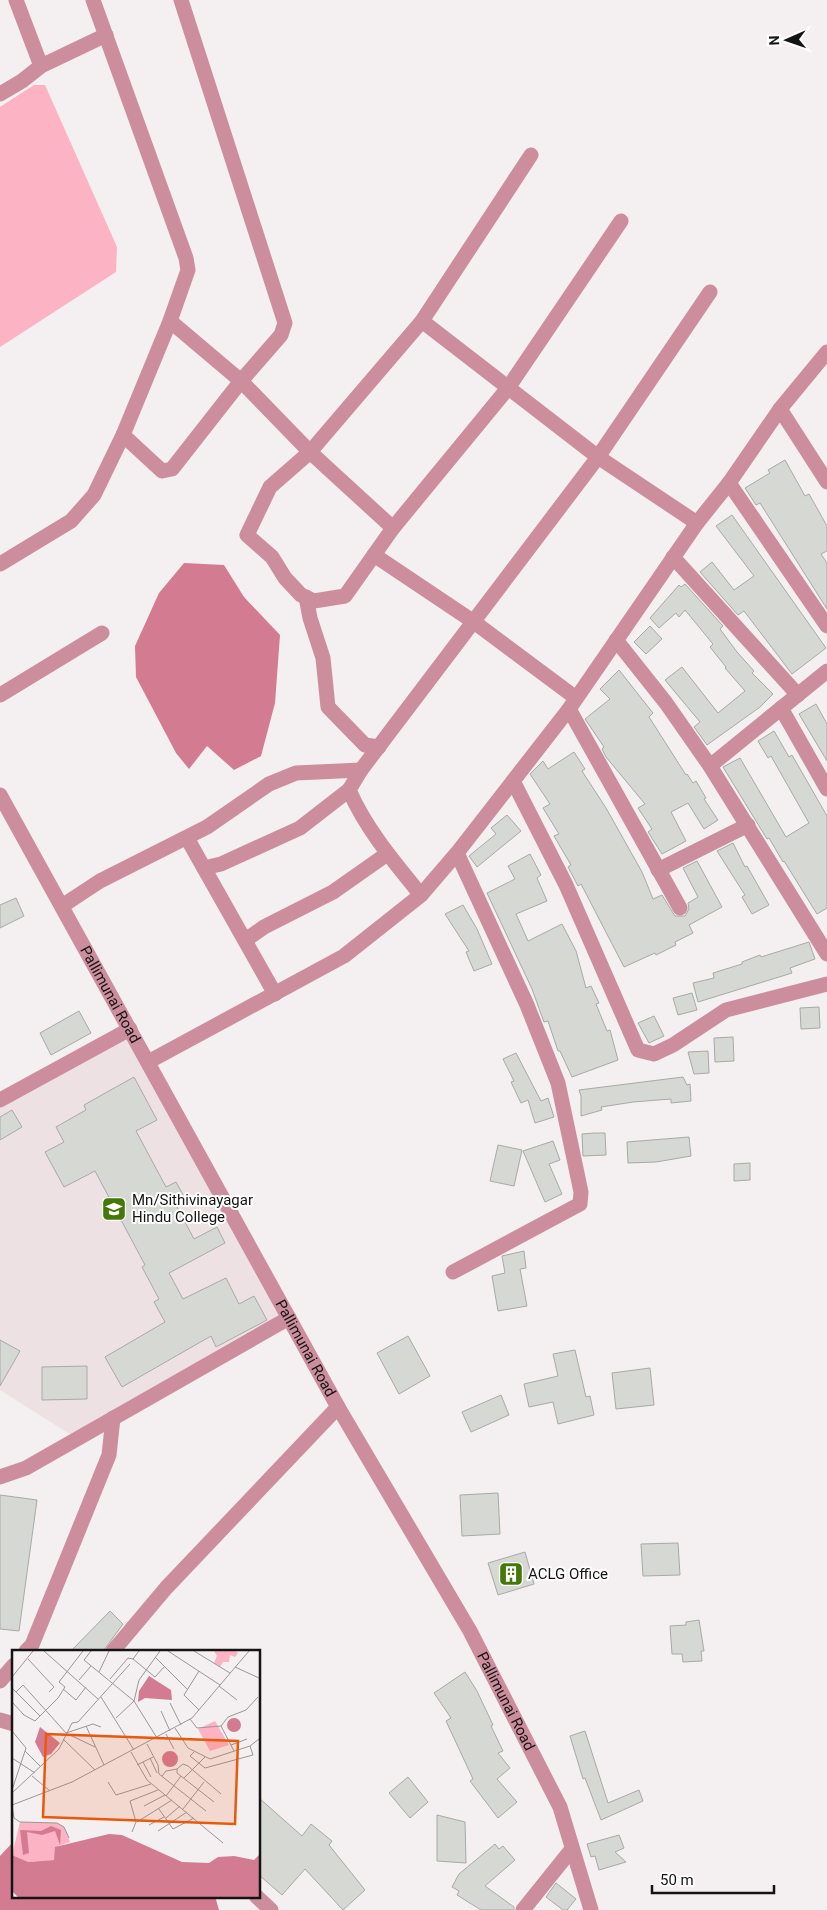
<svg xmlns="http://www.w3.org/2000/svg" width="827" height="1910" viewBox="0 0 827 1910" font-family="Roboto,sans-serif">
<rect width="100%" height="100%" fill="#f4eff0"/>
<polygon fill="#eee1e3" points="130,1029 289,1318 76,1438 0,1390 0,1100"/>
<polygon fill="#fcb3c3" points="34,85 45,85 117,247 116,272 0,347 0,107"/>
<g fill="#d37b91">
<polygon points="184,563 224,565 244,597 280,635 275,703 261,756 234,770 207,746 189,769 176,753 136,677 135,646 159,593"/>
<polygon points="14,1841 14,1896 215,1896 219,1910 0,1910 0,1856"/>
</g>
<g fill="#d6d8d4" stroke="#a7aaa6">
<polygon points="785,460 805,496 809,494 827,526 827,551 821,554 827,563 827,609 760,503 756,505 745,488 770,473 768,470"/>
<polygon points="732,515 826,648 792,674 744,611 738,615 700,572 712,562 734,590 754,576 716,526"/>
<polygon points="685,584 723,626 720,629 737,652 754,671 752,673 773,694 760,707 707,745 694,727 700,722 665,680 682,667 718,713 745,691 725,668 726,667 710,647 713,644 685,610 679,617 676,613 659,628 650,618 679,585 681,587"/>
<polygon points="650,626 662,639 646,654 634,642"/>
<polygon points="619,670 653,713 649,717 686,775 687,774 693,783 696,781 706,798 704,799 718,820 704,829 688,803 671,812 686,841 662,854 648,832 652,829 638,808 645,804 606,757 602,749 604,747 585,719 610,699 600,689"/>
<polygon points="816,704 827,724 827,761 799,714"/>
<polygon points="774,731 789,757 792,755 827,816 827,908 817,914 784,861 783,862 769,838 767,839 723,767 740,758 786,837 809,823 771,756 768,758 758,741"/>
<polygon points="574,752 585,769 582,771 606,808 642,872 653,899 662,895 675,916 685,916 689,909 688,903 698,897 683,868 697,861 722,907 689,925 693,933 675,942 676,945 656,955 655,953 624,967 581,884 578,886 568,867 571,865 554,836 559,834 543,808 550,804 530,774 543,761 548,769"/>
<polygon points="507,815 521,831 477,867 469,856 496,834 491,828"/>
<polygon points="733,843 745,867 747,866 769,905 752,914 742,897 745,895 717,851"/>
<polygon points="530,854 541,875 537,878 547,901 516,914 528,941 562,924 576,951 586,988 591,986 599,1003 596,1004 607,1031 610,1030 618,1060 572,1077 560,1051 558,1051 548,1021 544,1022 532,989 487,893 515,879 508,866"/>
<polygon points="16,898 24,916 0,928 0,905"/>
<polygon points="463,905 477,929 492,964 474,971 466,952 469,951 445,914"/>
<polygon points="809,942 815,959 790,968 792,973 698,1002 693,983 714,978 713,973 742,964 742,962 760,955 761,957"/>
<polygon points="692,993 697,1010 678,1015 673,998"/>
<polygon points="819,1007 820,1028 801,1029 800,1008"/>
<polygon points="79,1011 91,1033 51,1055 40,1033"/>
<polygon points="654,1016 664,1036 649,1043 638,1023"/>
<polygon points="733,1037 734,1061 715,1062 714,1038"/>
<polygon points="708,1051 709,1073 694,1074 688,1052"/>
<polygon points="516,1053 541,1101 548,1098 554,1117 535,1123 528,1100 521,1103 511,1082 514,1081 503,1059"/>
<polygon points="134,1077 157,1120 136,1131 166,1187 176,1182 186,1200 176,1205 194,1239 217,1227 225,1243 169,1273 183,1299 226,1278 239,1304 254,1296 267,1320 216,1347 211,1336 122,1387 105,1357 165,1322 154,1302 159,1299 142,1267 145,1265 95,1171 64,1187 45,1152 64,1142 56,1127 86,1110 84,1105"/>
<polygon points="683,1077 687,1085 690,1084 691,1101 671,1103 671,1099 633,1102 601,1107 602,1110 581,1116 581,1096 579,1090"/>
<polygon points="12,1110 22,1127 0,1140 0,1117"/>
<polygon points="594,1133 605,1133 606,1155 583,1156 582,1134"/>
<polygon points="689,1137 691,1156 656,1162 628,1163 627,1142"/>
<polygon points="553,1141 560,1160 549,1164 562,1194 545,1202 523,1151"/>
<polygon points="498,1145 522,1150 514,1186 490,1181"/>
<polygon points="750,1163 750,1180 734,1181 734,1164"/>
<polygon points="524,1251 526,1268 520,1269 527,1306 498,1311 492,1276 505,1273 502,1256"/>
<polygon points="408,1336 430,1376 399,1394 377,1353"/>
<polygon points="0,1340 20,1351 0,1386"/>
<polygon points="575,1350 586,1397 590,1396 594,1415 558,1424 553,1402 529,1407 524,1384 558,1376 553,1354"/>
<polygon points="87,1366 87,1399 42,1400 42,1367"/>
<polygon points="650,1368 654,1405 616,1409 612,1373"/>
<polygon points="501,1395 509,1415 471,1432 462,1412"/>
<polygon points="498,1493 500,1534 462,1536 460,1495"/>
<polygon points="0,1495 37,1500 19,1631 0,1629"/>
<polygon points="678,1543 680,1575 643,1576 641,1544"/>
<polygon points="525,1552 534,1584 498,1595 488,1563"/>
<polygon points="110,1611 123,1624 104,1650 71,1651"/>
<polygon points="699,1620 704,1651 701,1651 702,1661 683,1662 682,1654 672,1654 670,1626 686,1625 686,1622"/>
<polygon points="465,1672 477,1691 493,1725 491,1726 503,1751 498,1753 510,1768 497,1779 517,1802 498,1818 470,1781 473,1779 446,1721 451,1718 434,1693"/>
<polygon points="585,1731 608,1803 639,1790 643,1801 601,1820 585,1778 583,1779 570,1736"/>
<polygon points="408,1777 428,1802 410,1818 389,1793"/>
<polygon points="259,1798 302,1836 311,1824 332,1841 329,1845 365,1890 343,1910 305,1869 282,1895 259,1875"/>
<polygon points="437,1815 465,1822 466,1863 437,1861"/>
<polygon points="619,1835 624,1848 615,1852 626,1862 599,1870 595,1856 591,1857 587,1844"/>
<polygon points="495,1844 499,1849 503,1846 515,1860 485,1886 514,1907 514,1910 481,1910 457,1895 459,1891 452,1887 459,1874"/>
<polygon points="556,1883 576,1899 567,1910 563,1910 546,1897"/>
</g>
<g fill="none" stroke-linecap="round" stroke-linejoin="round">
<g stroke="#cc8e9c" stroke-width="15">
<polyline points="16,0 41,66"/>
<polyline points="0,94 22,81 41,66 106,35"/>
<polyline points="531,155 422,321 310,452 270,487 247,535 272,557 285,578 301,595 314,601 345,596 393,528 508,388 621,221"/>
<polyline points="170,321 241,381 310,452 393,528"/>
<polyline points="422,321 598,457 697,523"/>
<polyline points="780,409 827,482"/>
<polyline points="123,435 162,471 172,469 241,381 281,335 285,323 181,0"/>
<polyline points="729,483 827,626"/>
<polyline points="374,555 474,622 576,698"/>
<polyline points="673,557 798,695"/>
<polyline points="0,564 71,521 94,495 123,435 170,321 188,270 186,258 93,0"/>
<polyline points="306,597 310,618 323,658 328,707 365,745 379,747"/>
<polyline points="616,640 666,703 710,766 827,954"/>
<polyline points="0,695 102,633"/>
<polyline points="781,708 827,789"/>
<polyline points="569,709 680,908"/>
<polyline points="710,766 827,671"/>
<polyline points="513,781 566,885 638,1050 654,1054 673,1045 726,1010 827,984"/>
<path id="s1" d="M 0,795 L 338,1407 L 470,1631 L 560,1807 L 591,1910"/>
<polyline points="187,838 275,994"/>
<polyline points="204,868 221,864 300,828 349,790"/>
<polyline points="658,870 748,825"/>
<path d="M 421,895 C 394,862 366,829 349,790 L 361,770 L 598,457 L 710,292"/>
<polyline points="62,906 100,881 207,827 269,784 296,773 361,770"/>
<polyline points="247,939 264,927 333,892 387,854"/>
<polyline points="148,1062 344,956 421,895 457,853 569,709 697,523 729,483 780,409 827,352"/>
<polyline points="0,1100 130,1029"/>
<polyline points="453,1272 580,1204 581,1192 558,1083 527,1005 457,853"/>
<polyline points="0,1477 26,1468 289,1318"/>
<polyline points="26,1651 32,1645 109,1455 113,1418"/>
<polyline points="113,1651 166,1588 338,1407"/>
<polyline points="0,1681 14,1665"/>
<polyline points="0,1720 14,1724"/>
<polyline points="256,1896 271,1910"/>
<polyline points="523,1910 572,1849"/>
</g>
</g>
<defs>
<symbol id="school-square" viewBox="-11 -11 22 22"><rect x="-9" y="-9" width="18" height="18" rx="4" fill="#44790a" stroke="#fff"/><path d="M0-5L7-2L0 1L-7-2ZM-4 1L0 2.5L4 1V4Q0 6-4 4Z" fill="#fff"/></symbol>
<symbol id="building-square" viewBox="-11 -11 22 22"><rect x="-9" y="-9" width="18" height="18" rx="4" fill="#44790a" stroke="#fff"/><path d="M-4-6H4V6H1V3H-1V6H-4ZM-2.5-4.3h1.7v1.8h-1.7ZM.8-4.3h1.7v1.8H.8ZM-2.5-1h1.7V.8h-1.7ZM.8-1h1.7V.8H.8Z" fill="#fff"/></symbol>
</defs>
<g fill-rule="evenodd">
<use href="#school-square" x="100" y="1195" width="28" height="28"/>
<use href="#building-square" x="497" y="1560" width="28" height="28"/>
</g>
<g text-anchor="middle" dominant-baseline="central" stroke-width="4" stroke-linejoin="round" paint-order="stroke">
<g font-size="15" fill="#151414" stroke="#fff">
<text stroke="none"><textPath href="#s1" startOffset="228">Pallimunai Road</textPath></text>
<text stroke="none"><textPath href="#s1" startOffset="632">Pallimunai Road</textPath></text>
<text stroke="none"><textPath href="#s1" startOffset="1038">Pallimunai Road</textPath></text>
</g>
<g font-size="15" fill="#151414" stroke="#fff" text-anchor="start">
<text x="132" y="1200">Mn/Sithivinayagar<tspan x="132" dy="17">Hindu College</tspan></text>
<text x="528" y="1574">ACLG Office</text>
</g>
</g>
<g transform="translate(12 1650)">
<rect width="248" height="248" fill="#f4eff0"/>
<path d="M 202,1 L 224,1 L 226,3 L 223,7 L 218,5 L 217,12 L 211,12 L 208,17 L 202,13 L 205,6 ZM 203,71 L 217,95 L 198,101 L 186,79 ZM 8,172 L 45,173 L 52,177 L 58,192 L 46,196 L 42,210 L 15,212 L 0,205 Z" fill="#fcb3c3"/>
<path d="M 137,26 L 159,40 L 160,50 L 133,48 L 126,52 L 127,41 ZM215 75a7 7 0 1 1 14 0a7 7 0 1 1-14 0ZM 28,77 L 48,93 L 39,104 L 31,107 L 23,92 ZM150 109a8 8 0 1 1 16 0a8 8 0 1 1-16 0ZM 39,176 L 49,180 L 48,195 L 43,181 L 30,185 L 15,182 L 17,203 L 11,205 L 8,180 L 29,181 ZM 97,184 L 110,185 L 170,212 L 197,213 L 206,207 L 222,206 L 242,210 L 247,205 L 247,247 L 6,247 L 0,241 L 0,205 L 16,212 L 42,210 L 43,197 Z" fill="#d37b91"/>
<path fill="none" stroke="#9b9798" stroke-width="1" d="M 32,1 L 86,49M 79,1 L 72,10 L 122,51 L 145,88M 156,1 L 208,35M 182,1 L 218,23M 143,7 L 175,39M 16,9 L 42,37 L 37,42M 121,9 L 143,27 L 153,16M 223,17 L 247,28M 87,22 L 97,1M 0,27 L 21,1M 98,29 L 116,8 L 121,9 L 127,1M 67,30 L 79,16M 207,36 L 225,50M 0,38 L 28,66M 51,39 L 64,50 L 74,37M 4,42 L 11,35 L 54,83M 89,47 L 122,100M 0,52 L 12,65 L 23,71 L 46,48 L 53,37 L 47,32 L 71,1M 158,53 L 169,75M 187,60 L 172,45 L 187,21M 149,61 L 158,81M 104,68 L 122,51 L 127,30 L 148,1M 178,69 L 185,78 L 209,76 L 216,67 L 234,60 L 246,47M 74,76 L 92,115M 209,76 L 222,101M 163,78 L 176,98 L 198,109 L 238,96 L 247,89M 0,81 L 14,98 L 0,140M 54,83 L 81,74 L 89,77M 56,84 L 83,97M 154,84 L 162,99M 51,89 L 83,120M 135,94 L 146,115 L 147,124 L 194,161M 219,95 L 235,89M 13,101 L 28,116M 119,102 L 135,130 L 211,193M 182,102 L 178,106 L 193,118 L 241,105 L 238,96M 0,108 L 23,123M 138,108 L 145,123M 131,112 L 139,127M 125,115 L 141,107M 20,126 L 38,141M 150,126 L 154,121 L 165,119M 172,128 L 193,107M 96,132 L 104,145 L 139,134M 0,143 L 47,99 L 60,73 L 66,72 L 118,14M 154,146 L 169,126M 202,152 L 165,123 L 165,119 L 171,114 L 176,116 L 209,144M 0,155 L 60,132 L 180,68 L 237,1M 0,155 L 2,168 L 8,172 L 45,173 L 52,177 L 57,188M 132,156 L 153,145M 147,159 L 161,179 L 182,168M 171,159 L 192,132M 154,168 L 168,156M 125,172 L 160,150M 137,175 L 152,167M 146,181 L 175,162M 120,182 L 124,172 L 118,151 L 146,140"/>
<path fill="#e8590c" fill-opacity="0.15" stroke="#e8590c" stroke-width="2.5" d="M 34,84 L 226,91 L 223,174 L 31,167 Z"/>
<rect width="248" height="248" fill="none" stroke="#151414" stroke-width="2.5"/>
</g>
<g transform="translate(787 40) rotate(268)" stroke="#ffffff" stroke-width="4" paint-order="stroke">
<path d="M0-4L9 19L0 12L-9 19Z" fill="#151414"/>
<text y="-8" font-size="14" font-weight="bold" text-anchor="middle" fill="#151414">N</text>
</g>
<path d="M652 1885v8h122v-8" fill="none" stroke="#151414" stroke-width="2.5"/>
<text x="660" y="1885" font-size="15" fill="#151414" stroke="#ffffff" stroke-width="4" paint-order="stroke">50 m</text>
</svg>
